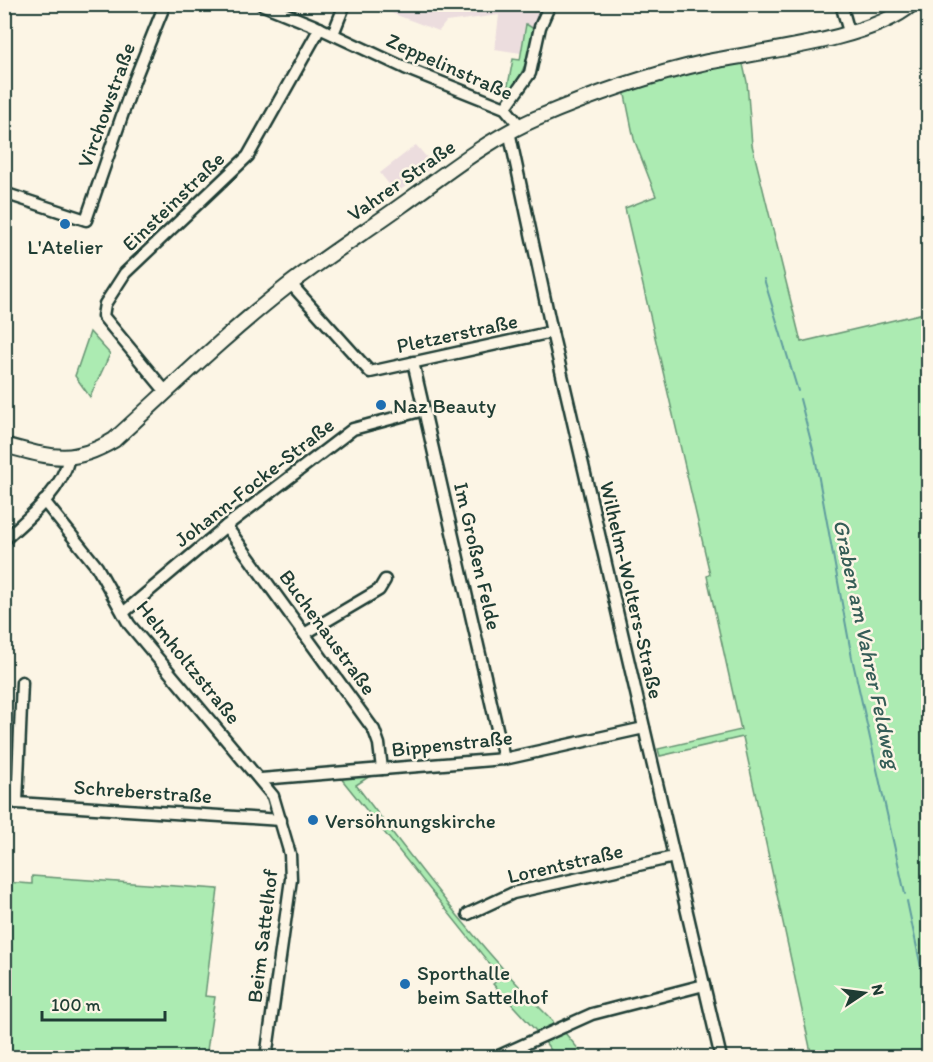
<svg xmlns="http://www.w3.org/2000/svg" width="933" height="1062" viewBox="0 0 933 1062" font-family="Itim,sans-serif">
<rect width="100%" height="100%" fill="#fcf5e5"/>
<filter id="ink" filterUnits="userSpaceOnUse"><feTurbulence type="fractalNoise" baseFrequency=".0167" numOctaves="2"/><feDisplacementMap in="SourceGraphic" scale="12" xChannelSelector="R" yChannelSelector="G"/><feConvolveMatrix kernelMatrix="1 2 1 2 8 2 1 2 1" color-interpolation-filters="sRGB"/></filter>
<g filter="url(#ink)">
<g fill="#ecddde">
<polygon points="370,5 543,5 534,29 525,25 521,53 495,49 499,15 446,22 439,31"/>
<polygon points="416,145 434,166 396,193 380,173"/>
</g>
<g fill="#acebb2" stroke="#669473" stroke-width="1.5">
<path d="M 526,24 L 534,29 C 529,57 524,75 506,96 L 513,59 L 520,60 Z"/>
<polygon points="742,60 747,82 752,145 801,342 928,312 928,1057 812,1057 743,737 660,756 658,749 741,730 707,576 710,574 625,208 656,196 634,139 624,90"/>
<polygon points="90,332 110,354 90,397 75,376"/>
<path d="M 359,775 L 370,776 L 356,785 C 418,866 480,950 553,1021 L 552,1028 L 539,1034 L 493,984 L 501,978 L 340,777 Z"/>
<polygon points="32,876 218,889 205,996 215,997 206,1057 5,1057 5,882 32,884"/>
<polygon points="565,1033 585,1057 556,1057 545,1042"/>
</g>
<g fill="none" stroke-linecap="round" stroke-linejoin="round">
<g stroke="#609d9e" stroke-width="2">
<polyline points="764,279 798,391"/>
<polyline points="800,399 815,457 852,658 905,894"/>
<polyline points="907,901 928,1000"/>
</g>
<defs>
<g id="minor">
<polyline points="261,4 315,26 405,68 505,108 520,126"/>
<polyline points="841,4 849,32"/>
<polyline points="333,34 345,4"/>
<polyline points="505,108 530,73 540,27 550,4"/>
<polyline points="509,131 552,332 721,1058"/>
<polyline points="4,193 86,220 134,81 165,4"/>
<polyline points="291,284 370,372 552,332"/>
<polyline points="413,362 504,759"/>
<polyline points="166,392 103,316 105,304 125,273 248,156 320,28"/>
<polyline points="44,501 97,567 129,624 273,796 290,854 291,879 266,1058"/>
<polyline points="226,526 374,730 379,744 382,769"/>
<path d="M 4,540 C 29,517 61,492 69,458"/>
<polyline points="123,613 226,526 353,429 424,410"/>
<polyline points="306,633 379,590 385,580"/>
<polyline points="261,779 504,759 644,728"/>
<polyline points="4,796 17,803 281,820"/>
<polyline points="17,803 22,682"/>
<polyline points="468,914 513,893 674,857"/>
<polyline points="494,1058 592,1014 704,985"/>
</g>
<path id="major" d="M 4,445 C 50,457 71,466 114,440 C 170,389 225,335 285,288 C 322,259 363,233 402,205 C 445,174 487,140 535,119 C 591,95 648,75 707,62 C 761,51 871,40 912,4"/>
</defs>
<use href="#minor" stroke="#1f3d34" stroke-width="15"/>
<use href="#major" stroke="#1f3d34" stroke-width="18"/>
<use href="#minor" stroke="#fcf5e5" stroke-width="10"/>
<use href="#major" stroke="#fcf5e5" stroke-width="14"/>
</g>
</g>
<g fill="#1f6fb2" stroke="#fcf5e5" stroke-width="2">
<circle cx="65" cy="224" r="6"/>
<circle cx="381" cy="405" r="6"/>
<circle cx="313" cy="820" r="6"/>
<circle cx="405" cy="984" r="6"/>
</g>
<g text-anchor="middle" dominant-baseline="central" stroke-width="5" stroke-linejoin="round" paint-order="stroke">
<g font-size="21" fill="#1f3d34" stroke="#fcf5e5">
<text transform="translate(450 66) rotate(24)">Zeppelinstraße</text>
<text transform="translate(106 105) rotate(-70)">Virchowstraße</text>
<text transform="translate(401 180) rotate(-35)">Vahrer Straße</text>
<text transform="translate(173 201) rotate(-44)">Einsteinstraße</text>
<text transform="translate(457 333) rotate(-12)">Pletzerstraße</text>
<text transform="translate(254 482) rotate(-38)">Johann-Focke-Straße</text>
<text transform="translate(478 556) rotate(77)">Im Großen Felde</text>
<text transform="translate(632 590) rotate(77)">Wilhelm-Wolters-Straße</text>
<text transform="translate(328 632) rotate(54)">Buchenaustraße</text>
<text transform="translate(189 662) rotate(51)">Helmholtzstraße</text>
<text transform="translate(452 743) rotate(-6)">Bippenstraße</text>
<text transform="translate(143 791) rotate(4)">Schreberstraße</text>
<text transform="translate(565 863) rotate(-13)">Lorentstraße</text>
<text transform="translate(262 936) rotate(-83)">Beim Sattelhof</text>
</g>
<g font-size="21" fill="#1f3d34" stroke="#fcf5e5" text-anchor="start">
<text x="65" y="246" text-anchor="middle">L'Atelier</text>
<text x="393" y="405">Naz Beauty</text>
<text x="325" y="820">Versöhnungskirche</text>
<text x="417" y="972">Sporthalle<tspan x="417" dy="24">beim Sattelhof</tspan></text>
</g>
<g font-size="22" font-style="italic" fill="#355d57" stroke="#fcf5e5">
<text transform="translate(867 644) rotate(78)">Graben am Vahrer Feldweg</text>
</g>
</g>
<rect width="933" height="1062" fill="none" stroke="#fcf5e5" stroke-width="24"/>
<rect x="12" y="12" width="909" height="1038" fill="none" stroke="#1f3d34" stroke-width="2" filter="url(#ink)"/>
<g transform="translate(864 993) rotate(77)" stroke="#fcf5e5" stroke-width="4.5" paint-order="stroke">
<path d="M0-4.5L10 22L0 15L-10 22Z" fill="#1f3d34"/>
<text y="-9" font-size="16" font-weight="bold" text-anchor="middle" fill="#1f3d34">N</text>
</g>
<path d="M42 1011v9h123v-9" fill="none" stroke="#1f3d34" stroke-width="3"/>
<text x="51" y="1011" font-size="18" fill="#1f3d34" stroke="#fcf5e5" stroke-width="4.5" paint-order="stroke">100 m</text>
</svg>
